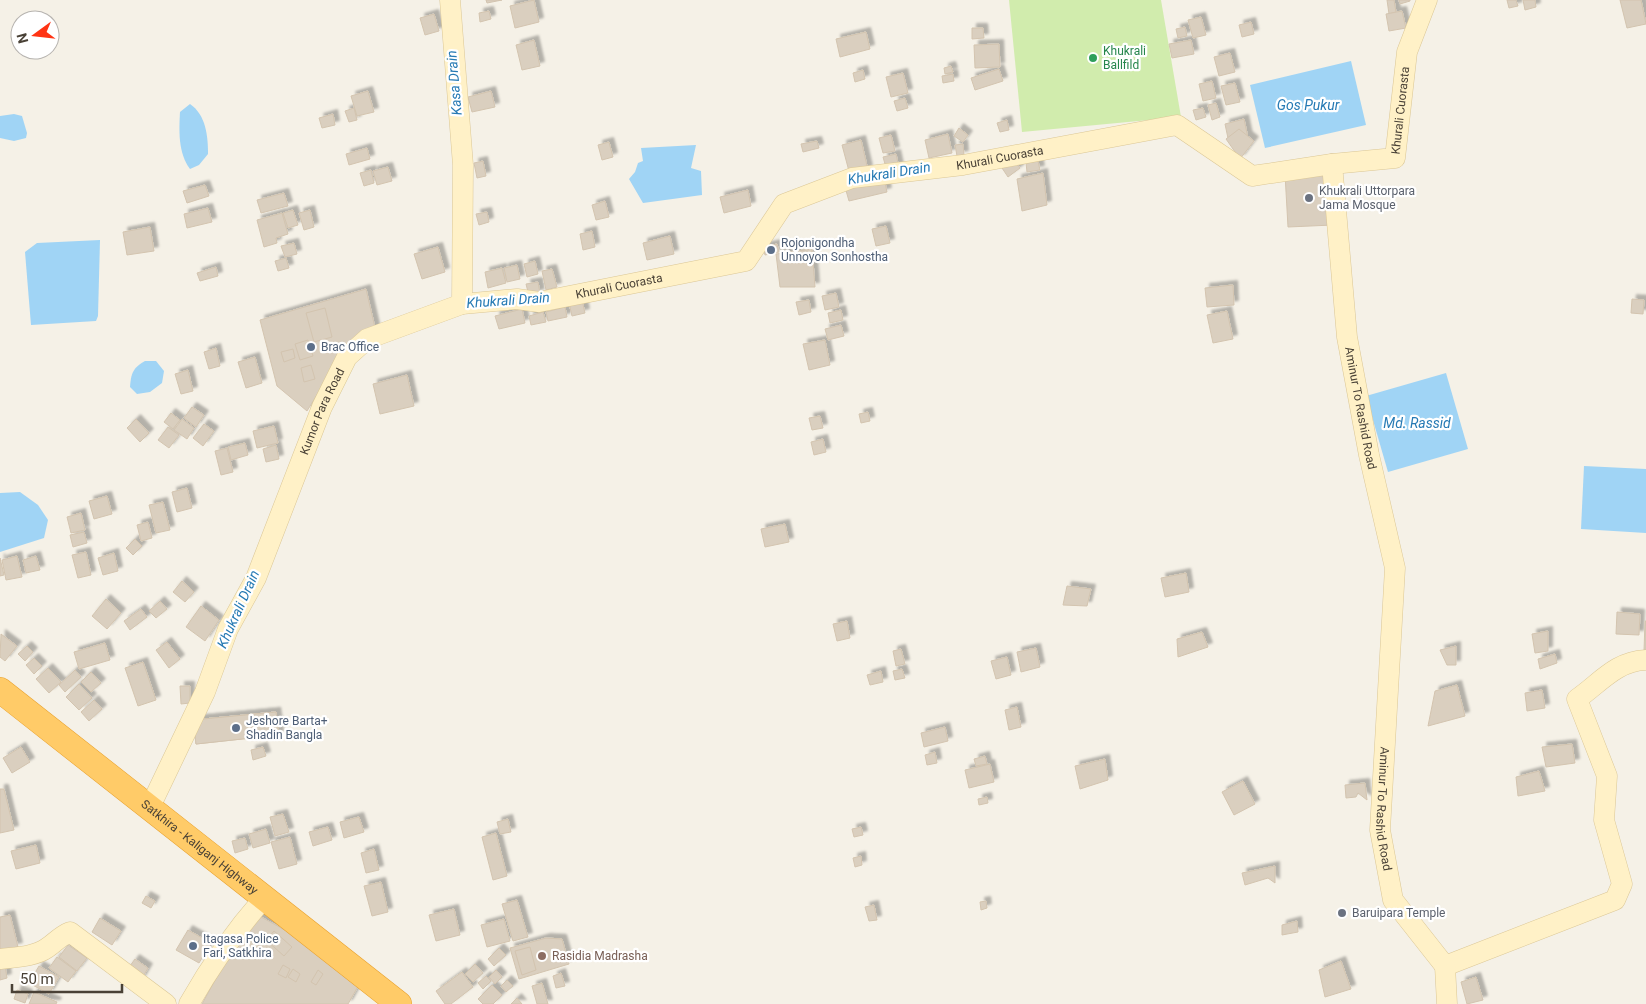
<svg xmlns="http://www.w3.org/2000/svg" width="1646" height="1004" viewBox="0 0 1646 1004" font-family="Roboto,sans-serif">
<defs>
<filter id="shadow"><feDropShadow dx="4.5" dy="-4.5" stdDeviation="1" flood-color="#0004"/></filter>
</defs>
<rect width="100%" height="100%" fill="#f5f1e7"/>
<polygon fill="#d1ecad" points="1009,0 1161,0 1181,117 1022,132"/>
<g fill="#a0d4f5">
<polygon points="1351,61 1366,125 1265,148 1250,85"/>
<path d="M 190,104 C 206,115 208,136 208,154 L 199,165 L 190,169 C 178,153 179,131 180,112 Z"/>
<polygon points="14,114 22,116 27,133 26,138 14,141 0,138 0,116"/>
<polygon points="696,145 691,168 701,171 702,195 643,203 629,179 635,172 638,163 643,161 641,148"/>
<polygon points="100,240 98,316 96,321 31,325 25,252 37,243"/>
<path d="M 145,361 L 156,361 L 164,371 L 162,383 L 150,392 L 137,394 L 130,387 C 131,373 133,368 145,361 Z"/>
<polygon points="1446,373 1468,449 1388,472 1366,396"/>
<polygon points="1584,466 1646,469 1646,533 1581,529"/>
<polygon points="20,492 38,505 48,520 44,538 0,552 0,493"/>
</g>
<g fill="#dacfbf" stroke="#d3c4af" filter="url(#shadow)">
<polygon points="486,0 502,0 487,3"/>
<polygon points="534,0 539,22 515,28 510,6"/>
<polygon points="1387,0 1394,0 1396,12 1389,14"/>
<polygon points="1399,0 1410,0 1410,1 1400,4"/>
<polygon points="1507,0 1516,0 1518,6 1509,8"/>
<polygon points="1523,0 1535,0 1536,7 1525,10"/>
<polygon points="1620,0 1641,0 1646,24 1627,28"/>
<polygon points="489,11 491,19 480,22 479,13"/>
<polygon points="1402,11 1406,28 1389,31 1386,14"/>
<polygon points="434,14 439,31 425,35 420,18"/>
<polygon points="1201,17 1206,35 1193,38 1188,20"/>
<polygon points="1251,22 1254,34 1242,37 1239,25"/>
<polygon points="1185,27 1187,36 1178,38 1176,29"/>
<polygon points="972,28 983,28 984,38 972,39"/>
<polygon points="866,32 870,49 840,57 836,39"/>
<polygon points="534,40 540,66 522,70 516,45"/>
<polygon points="1191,40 1194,54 1172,58 1169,44"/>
<polygon points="999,44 1000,67 975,68 974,45"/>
<polygon points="1230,53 1235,72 1219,76 1214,57"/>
<polygon points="951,66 953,72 945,74 944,68"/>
<polygon points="999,69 1003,81 975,90 971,78"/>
<polygon points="863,70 865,79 855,82 853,73"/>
<polygon points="903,73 908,93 891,97 886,77"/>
<polygon points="953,74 954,81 943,83 942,76"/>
<polygon points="1212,81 1216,98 1203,101 1199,84"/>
<polygon points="1235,83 1240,102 1226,105 1221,86"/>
<polygon points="368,91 374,112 357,116 351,96"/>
<polygon points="491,91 495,107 472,112 468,97"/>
<polygon points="905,98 908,108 897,111 894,101"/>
<polygon points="1216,103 1220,117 1212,120 1208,105"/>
<polygon points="354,108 357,120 349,122 345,111"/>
<polygon points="1203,108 1206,117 1196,120 1193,110"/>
<polygon points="333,114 335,125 322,128 319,118"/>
<polygon points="1244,119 1248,138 1229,143 1225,124"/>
<polygon points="1007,120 1009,130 1000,132 997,123"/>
<polygon points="959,128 968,135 963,142 954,136"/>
<polygon points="1239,129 1254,141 1240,159 1226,139"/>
<polygon points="948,134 952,153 929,158 925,140"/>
<polygon points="891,135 895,151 883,153 879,138"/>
<polygon points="861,140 868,170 850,175 842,145"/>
<polygon points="817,141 819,148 803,152 801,144"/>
<polygon points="609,142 613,157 602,160 598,145"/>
<polygon points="963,144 964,155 957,156 955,145"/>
<polygon points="367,148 370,159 349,165 346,154"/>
<polygon points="896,154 899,168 887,171 883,157"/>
<polygon points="1014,160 1020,168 1008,177 1002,168"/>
<polygon points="483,161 486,176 477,178 474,163"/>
<polygon points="1038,161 1040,170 1027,172 1026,163"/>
<polygon points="388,167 392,181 377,185 373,171"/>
<polygon points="1329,167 1333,225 1288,227 1285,174"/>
<polygon points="371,170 374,183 364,186 360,173"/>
<polygon points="1043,173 1047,205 1022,211 1017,179"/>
<polygon points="884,178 887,192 849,201 845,187"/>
<polygon points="205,185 209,196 187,203 183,191"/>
<polygon points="748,190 751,206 724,213 720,197"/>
<polygon points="284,193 288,206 261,213 257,200"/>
<polygon points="605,201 609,217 596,220 592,205"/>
<polygon points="208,208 212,222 187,228 184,214"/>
<polygon points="293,210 298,225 288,228 283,213"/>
<polygon points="310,210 314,227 304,230 299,213"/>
<polygon points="487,212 489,222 479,225 476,214"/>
<polygon points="282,213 288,234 276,238 277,243 264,247 257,220"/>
<polygon points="886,226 890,243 876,246 872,229"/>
<polygon points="150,227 154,251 127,255 123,232"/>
<polygon points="592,231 595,247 583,250 580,234"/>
<polygon points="670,236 674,254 647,260 643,243"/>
<polygon points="294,243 297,254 285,257 281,246"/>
<polygon points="777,244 779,252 765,255 763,247"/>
<polygon points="438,247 445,272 422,279 414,254"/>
<polygon points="812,249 815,287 780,287 776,254"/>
<polygon points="286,258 289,268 278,271 275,261"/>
<polygon points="535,261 538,274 527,277 524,264"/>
<polygon points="517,265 520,279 507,282 504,268"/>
<polygon points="216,267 218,276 200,281 197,273"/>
<polygon points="502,268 506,283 488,288 485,272"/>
<polygon points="552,269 557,287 546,290 542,271"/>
<polygon points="538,282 540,293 529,296 526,284"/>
<polygon points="1233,285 1234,305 1207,307 1205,288"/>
<polygon points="366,289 376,332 333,369 307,411 277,386 260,320"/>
<polygon points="836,293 839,307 825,310 822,296"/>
<polygon points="1632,299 1644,300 1643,314 1631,313"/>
<polygon points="582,300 585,313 572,316 569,303"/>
<polygon points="809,300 811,312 799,315 796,302"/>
<polygon points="565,307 567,317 548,321 546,312"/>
<polygon points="325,308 332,337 314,342 306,313"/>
<polygon points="522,309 525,323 499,329 495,316"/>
<polygon points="841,310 843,320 830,323 828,313"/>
<polygon points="1227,311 1233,339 1213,343 1207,315"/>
<polygon points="543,312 546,322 531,325 529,316"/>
<polygon points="841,325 844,336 828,340 825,329"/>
<polygon points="308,340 313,356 300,360 295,344"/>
<polygon points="825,340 830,365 809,370 803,344"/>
<polygon points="216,348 220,366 209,369 204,352"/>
<polygon points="293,349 295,358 284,362 281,352"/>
<polygon points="255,357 262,383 246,388 238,362"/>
<polygon points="311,365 315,379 304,382 301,368"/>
<polygon points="188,370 193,391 181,394 175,374"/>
<polygon points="407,375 414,406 380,414 373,384"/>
<polygon points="192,407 204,415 196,427 184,418"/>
<polygon points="868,412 870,421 861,423 859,414"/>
<polygon points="171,413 180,420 173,429 164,422"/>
<polygon points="820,416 823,428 812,430 809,418"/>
<polygon points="136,419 149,433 140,442 127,428"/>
<polygon points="182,419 194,428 187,439 174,430"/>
<polygon points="204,424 214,431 203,446 193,438"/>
<polygon points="274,426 278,443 257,448 253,431"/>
<polygon points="168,427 179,435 169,448 158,440"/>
<polygon points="823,439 826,452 814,455 811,442"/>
<polygon points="245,443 248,455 231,460 228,447"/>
<polygon points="276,445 279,459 266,462 263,449"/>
<polygon points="227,448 233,472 221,475 215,451"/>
<polygon points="187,488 192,508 177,512 172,492"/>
<polygon points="107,496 112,514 94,519 89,501"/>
<polygon points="163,502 170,530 156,533 149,505"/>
<polygon points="81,513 85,530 71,533 67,517"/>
<polygon points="148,522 152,538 141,541 137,525"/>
<polygon points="785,524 789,542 765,547 761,529"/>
<polygon points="84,532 87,543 73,547 70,535"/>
<polygon points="135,539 142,546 133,555 126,548"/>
<polygon points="86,552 91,575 78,578 72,555"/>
<polygon points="114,553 118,571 103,575 98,558"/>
<polygon points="17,556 22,577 6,580 2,560"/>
<polygon points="36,556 40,570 26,573 23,560"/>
<polygon points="0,558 4,575 0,576"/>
<polygon points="1186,573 1189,592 1165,597 1161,578"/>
<polygon points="182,581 194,592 185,602 173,592"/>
<polygon points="1067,586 1091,589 1087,606 1063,605"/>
<polygon points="106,599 121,613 107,629 92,616"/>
<polygon points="160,601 167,609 156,618 149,611"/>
<polygon points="201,606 219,620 205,641 186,627"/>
<polygon points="141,609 147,617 130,630 124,621"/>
<polygon points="1617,612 1640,614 1639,635 1616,634"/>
<polygon points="847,621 850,638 837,641 833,624"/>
<polygon points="1645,621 1646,621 1646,651 1644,651"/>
<polygon points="1548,631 1548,651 1535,653 1532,634"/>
<polygon points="1202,632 1208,647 1178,657 1177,639"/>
<polygon points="1,634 17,646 5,661 0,657"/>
<polygon points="167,642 180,659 169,668 156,650"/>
<polygon points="105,643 110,660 79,669 74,652"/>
<polygon points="27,646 33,652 25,661 18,654"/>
<polygon points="1456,646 1456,665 1447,665 1440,650"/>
<polygon points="1036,648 1040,667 1021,672 1017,652"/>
<polygon points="901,649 905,664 896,666 893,651"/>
<polygon points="1555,654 1557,663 1540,669 1538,659"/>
<polygon points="1007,657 1011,675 996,679 991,661"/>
<polygon points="34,658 42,666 34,674 26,665"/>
<polygon points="143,662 156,700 138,706 125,668"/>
<polygon points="48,668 61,682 49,693 36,679"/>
<polygon points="902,669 905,678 895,680 893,671"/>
<polygon points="75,670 81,677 65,692 59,685"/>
<polygon points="881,671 883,682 870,685 867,675"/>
<polygon points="91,672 101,683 91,692 81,682"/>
<polygon points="79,684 92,698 79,710 66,697"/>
<polygon points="1457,685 1465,716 1428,726 1435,691"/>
<polygon points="180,686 190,686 190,703 181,704"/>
<polygon points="1542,690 1545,708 1527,711 1525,693"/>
<polygon points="94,700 102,709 89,721 81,712"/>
<polygon points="1017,707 1021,727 1009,730 1005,710"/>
<polygon points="276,712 279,735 196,744 193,720"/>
<polygon points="276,712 279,735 196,744 193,720"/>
<polygon points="945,727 948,741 924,747 921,733"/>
<polygon points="1572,744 1575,763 1546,767 1542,747"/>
<polygon points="21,747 30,762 12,773 3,758"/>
<polygon points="263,747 266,756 253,760 251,750"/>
<polygon points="935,752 937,763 927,765 925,755"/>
<polygon points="985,756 987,764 976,766 974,759"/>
<polygon points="1105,759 1108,780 1080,789 1075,766"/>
<polygon points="990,764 994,782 969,788 965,770"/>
<polygon points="1539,771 1545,791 1518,796 1516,777"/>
<polygon points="1243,781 1255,804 1234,815 1222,792"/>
<polygon points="1365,783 1367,800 1358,793 1356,797 1346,798 1345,785"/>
<polygon points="0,789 4,789 14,830 0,833"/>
<polygon points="987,797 988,803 979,805 978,799"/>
<polygon points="283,814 289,832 275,836 270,817"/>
<polygon points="359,817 364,832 344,838 340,822"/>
<polygon points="508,819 511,832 500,834 497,822"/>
<polygon points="328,827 332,840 313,846 309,832"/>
<polygon points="861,827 863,835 854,837 852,829"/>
<polygon points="266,829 270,843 253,848 249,834"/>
<polygon points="496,833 507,876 493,880 482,837"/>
<polygon points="290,837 297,864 279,869 271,842"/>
<polygon points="245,838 248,849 235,853 232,841"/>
<polygon points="36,845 40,863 16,869 11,851"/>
<polygon points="374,849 379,870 366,873 361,853"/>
<polygon points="861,856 862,865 855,867 853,858"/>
<polygon points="1275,866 1275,883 1268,878 1245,885 1242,873"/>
<polygon points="381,882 388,912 372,916 364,886"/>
<polygon points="146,896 155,901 151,908 142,903"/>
<polygon points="517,900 528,937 513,941 502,904"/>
<polygon points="986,901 987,908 981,910 980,902"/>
<polygon points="874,905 877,920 869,921 865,907"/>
<polygon points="454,909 460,935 436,941 429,915"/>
<polygon points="252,912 365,974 348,1004 202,1004"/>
<polygon points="10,915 18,947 0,950 0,917"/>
<polygon points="100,918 121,931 112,945 92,932"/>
<polygon points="504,919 510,941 487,947 481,925"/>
<polygon points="1297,921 1298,932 1282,935 1282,925"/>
<polygon points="188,930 211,943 199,963 176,950"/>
<polygon points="274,931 292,947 284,956 266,940"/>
<polygon points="546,938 562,939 569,964 519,979 510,948"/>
<polygon points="68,945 87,958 77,971 59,957"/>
<polygon points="530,947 536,970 522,975 515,951"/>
<polygon points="499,948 506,955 494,966 488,959"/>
<polygon points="57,957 76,971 68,982 49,968"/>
<polygon points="135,959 148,968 141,980 127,970"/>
<polygon points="1341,961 1351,989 1325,997 1319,970"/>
<polygon points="475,964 483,973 473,982 465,974"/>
<polygon points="283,965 290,969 286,978 278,974"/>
<polygon points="5,966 7,978 0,980 0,967"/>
<polygon points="39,966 59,977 49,994 29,983"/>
<polygon points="293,969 300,974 296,982 288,977"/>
<polygon points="318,970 323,974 316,985 311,982"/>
<polygon points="496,970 502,977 495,984 489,977"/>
<polygon points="462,972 473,987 451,1004 445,1004 436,991"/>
<polygon points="561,973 565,986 556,988 553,976"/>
<polygon points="486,976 491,981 483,989 478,983"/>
<polygon points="1476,977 1483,1000 1467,1004 1461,982"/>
<polygon points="507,980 513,986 506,992 501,986"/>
<polygon points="542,983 548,1004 537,1004 532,986"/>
<polygon points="492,985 502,995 493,1004 483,1004 478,999"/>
<polygon points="17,990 28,994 25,1003 14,999"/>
<polygon points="34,992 57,1002 56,1004 29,1004"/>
<polygon points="517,998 522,1004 511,1004"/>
</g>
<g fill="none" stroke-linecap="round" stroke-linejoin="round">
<defs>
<g id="secondary">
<path id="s1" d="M 1332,164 L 1347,337 L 1369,455 L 1395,568 L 1380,830 L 1393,900 L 1445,966 L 1615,900 L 1622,884 L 1604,820 L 1607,776 L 1577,699 C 1600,683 1616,661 1646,660"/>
<path id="s2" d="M 462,304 L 517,299 L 539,302 L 746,261 L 784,204 L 852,178 L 963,165 L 1177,125 L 1252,176 L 1332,164 L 1395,158 L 1407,52 L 1427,0"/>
<path id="s3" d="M 150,807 L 205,692 L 228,629 L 256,578 L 322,407 L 347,357 L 367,339 L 462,304 L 463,165 L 450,0"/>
<path d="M 0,959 C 15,957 34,957 47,948 C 56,942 60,936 70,932 L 166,1004"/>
<polyline points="1445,966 1447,1004"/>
<path d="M 189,1004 C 211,965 235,931 265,897"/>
</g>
<g id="highway">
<path id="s4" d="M 0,690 L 399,1004"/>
</g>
</defs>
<use href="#secondary" stroke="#dbc796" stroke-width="21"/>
<use href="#highway" stroke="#e8a12e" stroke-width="26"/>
<use href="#secondary" stroke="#fff1c7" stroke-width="20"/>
<use href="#highway" stroke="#ffcb68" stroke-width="25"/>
</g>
<circle fill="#2e9e5b" stroke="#fff" stroke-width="2" cx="1093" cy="58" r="5"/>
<g fill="#6b7280" stroke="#fff" stroke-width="2">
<circle cx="1309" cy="198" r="5"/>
<circle cx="1342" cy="913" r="5"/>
</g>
<g fill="#5c6f8a" stroke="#fff" stroke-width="2">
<circle cx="771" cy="250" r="5"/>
<circle cx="311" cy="347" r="5"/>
<circle cx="236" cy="728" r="5"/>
<circle cx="193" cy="946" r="5"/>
</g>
<circle fill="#8d6e63" stroke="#fff" stroke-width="2" cx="542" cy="956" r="5"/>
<g text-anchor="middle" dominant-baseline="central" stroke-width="4.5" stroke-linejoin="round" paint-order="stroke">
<g font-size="12" fill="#27864d" stroke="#fff" text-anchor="start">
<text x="1103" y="51">Khukrali<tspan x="1103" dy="14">Ballfild</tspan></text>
</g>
<g font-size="12" fill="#494136" stroke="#fff">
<text stroke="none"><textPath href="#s2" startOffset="1042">Khurali Cuorasta</textPath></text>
<text stroke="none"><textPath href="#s2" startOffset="579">Khurali Cuorasta</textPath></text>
<text stroke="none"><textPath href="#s2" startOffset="159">Khurali Cuorasta</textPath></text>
<text stroke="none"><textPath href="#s1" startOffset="246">Aminur To Rashid Road</textPath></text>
<text stroke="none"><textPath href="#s3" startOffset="432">Kumor Para Road</textPath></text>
<text stroke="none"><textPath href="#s1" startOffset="651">Aminur To Rashid Road</textPath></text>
<text stroke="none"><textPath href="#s4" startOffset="254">Satkhira - Kaliganj Highway</textPath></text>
</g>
<g font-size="12" fill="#5b616d" stroke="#fff" text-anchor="start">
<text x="1319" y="191">Khukrali Uttorpara<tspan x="1319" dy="14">Jama Mosque</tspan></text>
<text x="1352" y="913">Baruipara Temple</text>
</g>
<g font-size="12" fill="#4e5e75" stroke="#fff" text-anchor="start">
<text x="781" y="243">Rojonigondha<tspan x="781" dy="14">Unnoyon Sonhostha</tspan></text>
<text x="321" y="347">Brac Office</text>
<text x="246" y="721">Jeshore Barta+<tspan x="246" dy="14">Shadin Bangla</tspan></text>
<text x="203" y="939">Itagasa Police<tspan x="203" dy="14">Fari, Satkhira</tspan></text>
</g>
<g font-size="12" fill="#785e54" stroke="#fff" text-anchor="start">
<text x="552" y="956">Rasidia Madrasha</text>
</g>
<g font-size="14" font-style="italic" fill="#267ab4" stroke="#fff">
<text transform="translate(454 83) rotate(-95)">Kasa Drain</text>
<text x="1308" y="105">Gos Pukur</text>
<text transform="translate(889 173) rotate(-9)">Khukrali Drain</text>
<text transform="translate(508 300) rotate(-4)">Khukrali Drain</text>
<text x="1417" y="423">Md. Rassid</text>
<text transform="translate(238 609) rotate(-66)">Khukrali Drain</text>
</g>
</g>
<g transform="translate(35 35) rotate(255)"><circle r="24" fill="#ffffff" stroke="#b6b3af"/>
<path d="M0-4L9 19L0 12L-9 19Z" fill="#ff3414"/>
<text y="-8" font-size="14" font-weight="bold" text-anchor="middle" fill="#494136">N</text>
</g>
<path d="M12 984v8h110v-8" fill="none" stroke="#494136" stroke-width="2.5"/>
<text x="20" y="984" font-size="15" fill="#494136" stroke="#ffffff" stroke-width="4" paint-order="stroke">50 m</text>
</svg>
